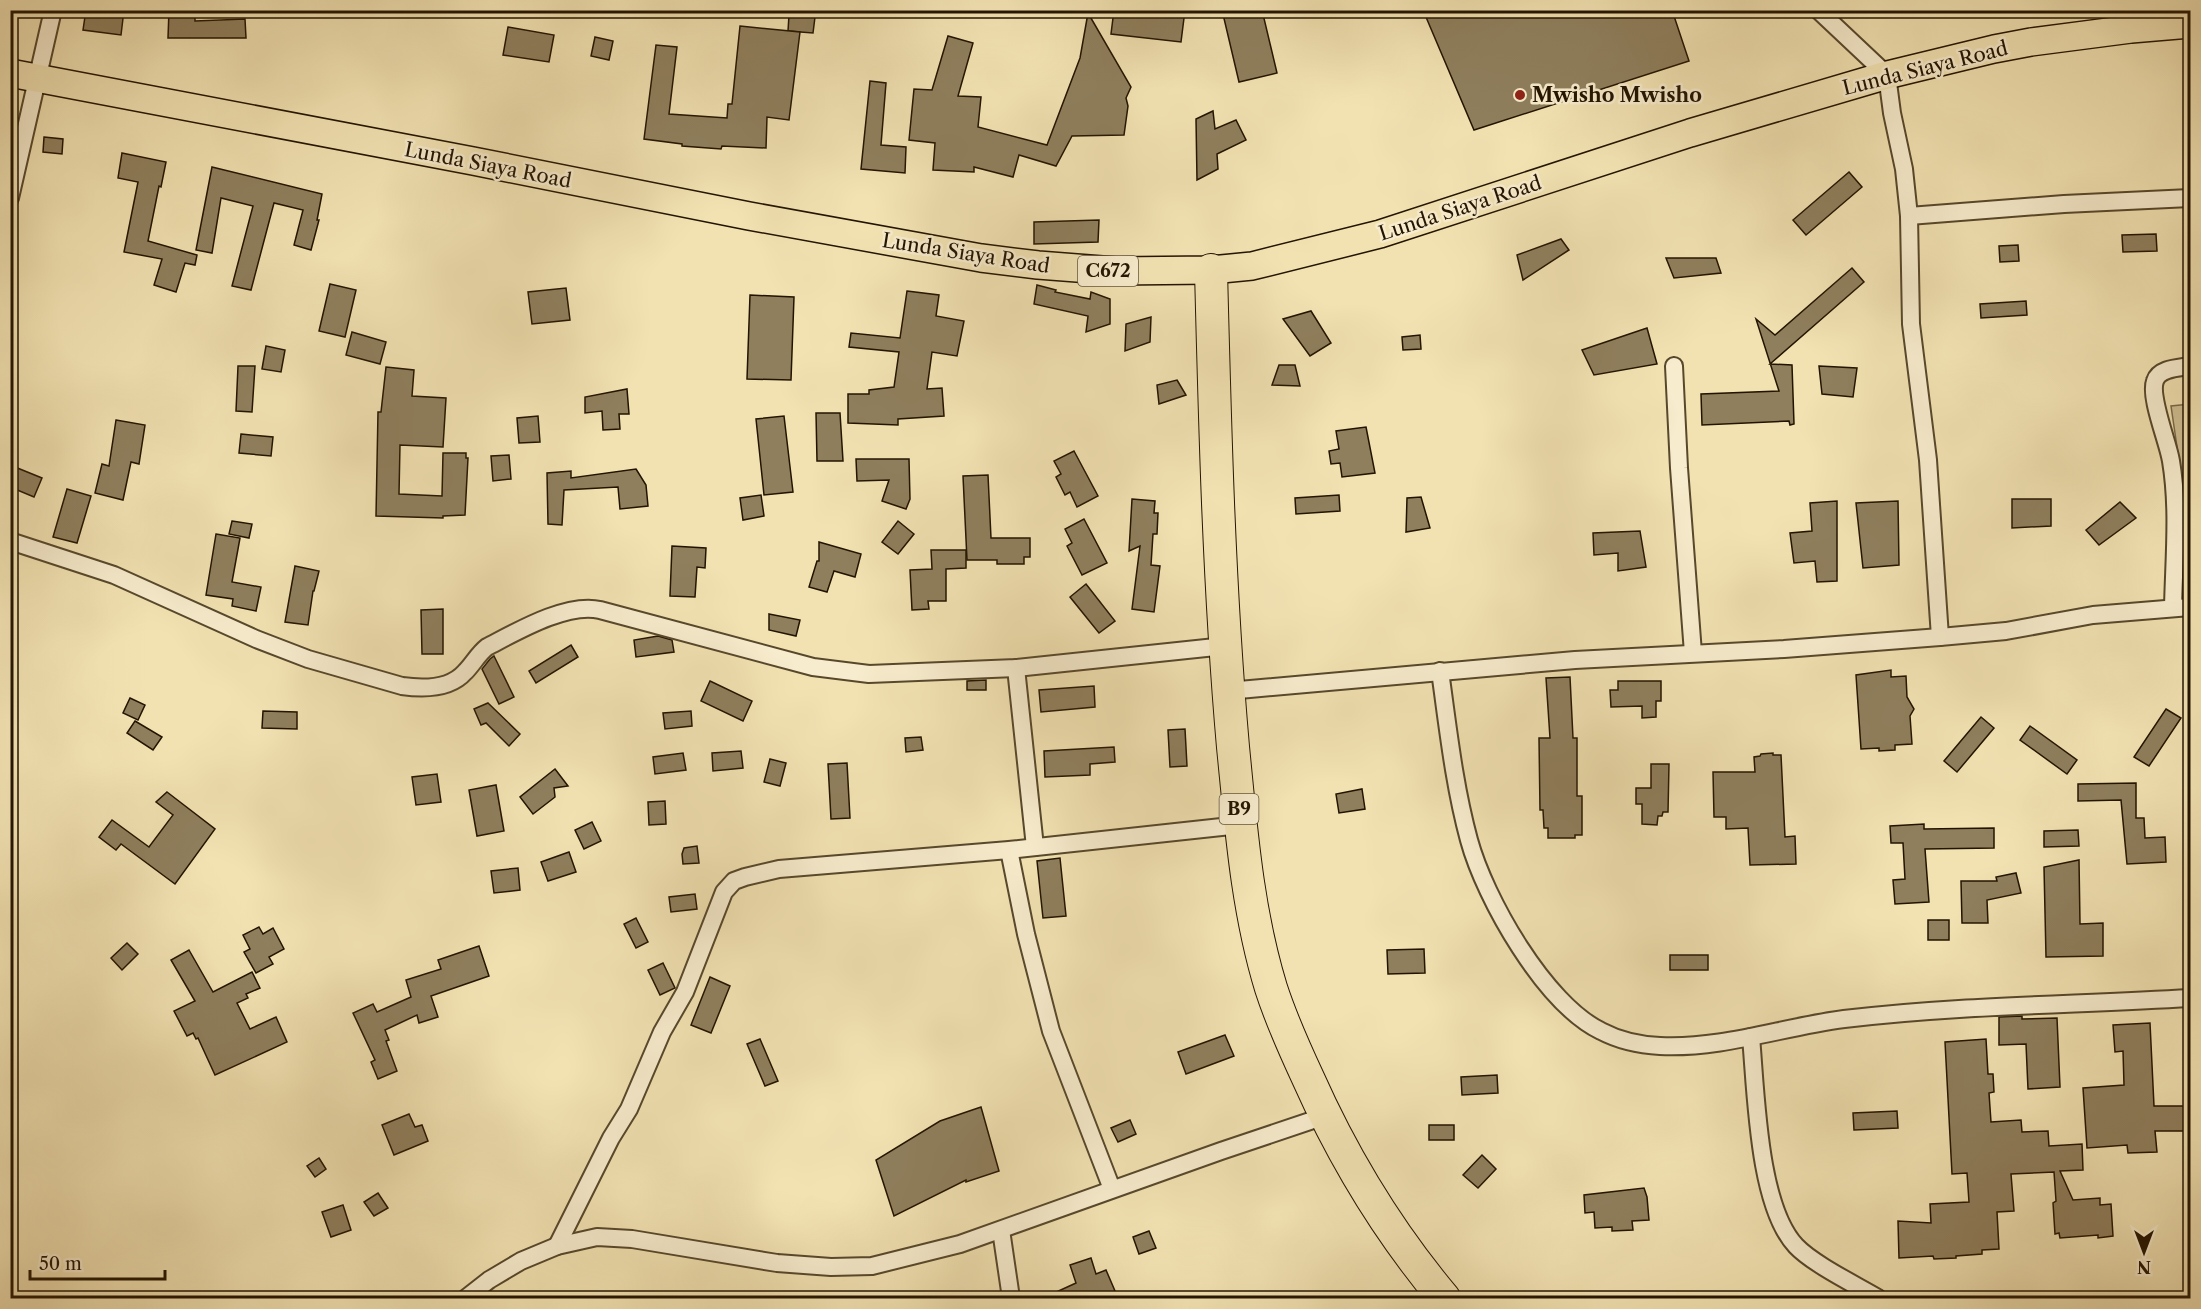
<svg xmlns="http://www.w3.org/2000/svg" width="2201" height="1309" viewBox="0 0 2201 1309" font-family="'Libre Caslon Text',serif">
<rect width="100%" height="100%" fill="#f2e2b2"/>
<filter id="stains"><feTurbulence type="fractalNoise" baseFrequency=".00333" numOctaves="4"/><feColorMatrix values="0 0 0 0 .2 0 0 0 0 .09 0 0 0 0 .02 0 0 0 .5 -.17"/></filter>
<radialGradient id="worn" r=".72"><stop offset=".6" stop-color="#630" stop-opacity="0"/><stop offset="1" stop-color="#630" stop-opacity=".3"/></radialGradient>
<polygon fill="#cfbf94" stroke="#796a4a" stroke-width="1.5" points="2190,404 2190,470 2181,474 2171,406"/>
<g fill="#8f7f5d" stroke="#231400" stroke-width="1.5">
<polygon points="86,10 124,10 121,35 83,30"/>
<polygon points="169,10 195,10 195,21 245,19 246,38 168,38"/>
<polygon points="1114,10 1185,10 1181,42 1111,34"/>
<polygon points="1222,10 1262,10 1277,73 1239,82"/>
<polygon points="1423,10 1672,10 1689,61 1474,130"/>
<polygon points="1088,13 1131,87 1126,98 1128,106 1124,135 1072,136 1056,166 1019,155 1013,177 974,167 974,172 933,170 935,143 909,140 914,89 932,90 948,36 973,43 958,96 981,97 978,127 1047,145 1080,58"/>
<polygon points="789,15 815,17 813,33 788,31"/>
<polygon points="740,26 800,32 789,120 767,117 766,148 722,146 721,149 682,146 682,144 644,139 656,45 677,47 669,114 727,118 728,104 732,104"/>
<polygon points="508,27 554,35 549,62 503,55"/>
<polygon points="595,37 613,41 609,60 591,56"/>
<polygon points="870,81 886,83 881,145 906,147 905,173 861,169"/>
<polygon points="1213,111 1215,129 1236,120 1246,140 1217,154 1218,169 1197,180 1196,119"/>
<polygon points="44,137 63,139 62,154 43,152"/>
<polygon points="122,153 166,162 161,187 159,186 148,241 197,255 195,265 185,263 176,292 154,285 162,259 124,252 138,182 118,178"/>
<polygon points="212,167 322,194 317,220 319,220 311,250 294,245 303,210 274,203 251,290 232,286 253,206 221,198 212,253 196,250"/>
<polygon points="1849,172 1862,187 1806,235 1793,220"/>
<polygon points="1099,220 1098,242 1034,244 1034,222"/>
<polygon points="2156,234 2157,251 2123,252 2122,235"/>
<polygon points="1561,239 1569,250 1523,280 1517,255"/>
<polygon points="2018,245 2019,261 2000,262 1999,246"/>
<polygon points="1666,258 1716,258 1721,273 1674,278"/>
<polygon points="1852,268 1864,282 1770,364 1792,365 1794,424 1790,425 1789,421 1702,425 1701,394 1779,391 1756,319 1775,335"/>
<polygon points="330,284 356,290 345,337 319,331"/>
<polygon points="1037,285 1056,290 1055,292 1090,299 1091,292 1110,299 1110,324 1086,332 1088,316 1034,304"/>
<polygon points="566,288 570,320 532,324 528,292"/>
<polygon points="907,291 939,295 936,316 964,321 957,356 932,352 927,389 942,388 944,416 898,419 898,425 848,423 848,394 869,394 869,390 894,387 899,352 849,347 851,333 900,338"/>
<polygon points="750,295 794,297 791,380 747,379"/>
<polygon points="2026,301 2027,315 1981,318 1980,304"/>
<polygon points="1311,311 1331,343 1310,356 1283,319"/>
<polygon points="1151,317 1150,342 1125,351 1126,324"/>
<polygon points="1647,328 1657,364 1594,375 1582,350"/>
<polygon points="352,332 386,342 380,364 346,355"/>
<polygon points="1420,335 1421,349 1403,350 1402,337"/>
<polygon points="266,346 285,350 281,372 262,369"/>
<polygon points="1279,365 1295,365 1300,386 1272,385"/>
<polygon points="238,366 255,366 252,412 236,411"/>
<polygon points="1819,366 1857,368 1853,397 1822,394"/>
<polygon points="386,367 414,370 412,396 446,398 443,447 400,445 399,494 442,496 443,453 466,453 466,458 468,458 465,515 443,516 443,518 376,516 378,412 381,412"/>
<polygon points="1177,380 1186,395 1159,404 1157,385"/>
<polygon points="627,389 629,414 619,414 620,429 603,430 602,411 585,413 585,397"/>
<polygon points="816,413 840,413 843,461 817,461"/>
<polygon points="538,416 540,442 519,443 517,418"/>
<polygon points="784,416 793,492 764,495 756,419"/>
<polygon points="116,420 145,425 139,464 131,462 123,500 95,493 102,464 109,466"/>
<polygon points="1366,427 1375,473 1342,477 1340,463 1331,464 1329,451 1339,449 1336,431"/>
<polygon points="241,434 273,437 271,456 239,453"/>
<polygon points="1074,451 1098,496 1077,507 1070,492 1065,495 1056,477 1061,474 1054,461"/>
<polygon points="509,455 511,479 493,481 491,456"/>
<polygon points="856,459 909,459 910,499 906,509 882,501 889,480 857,481"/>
<polygon points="10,465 42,478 34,497 10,487"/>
<polygon points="636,469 646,485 648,506 620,509 618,487 564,490 562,525 548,524 547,473 571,471 571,478"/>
<polygon points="988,475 991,538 1030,538 1030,557 1024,557 1024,564 997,564 997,560 967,560 963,476"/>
<polygon points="67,489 91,496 77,543 53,537"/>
<polygon points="761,495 764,516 743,520 740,498"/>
<polygon points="1339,495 1340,511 1296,514 1295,498"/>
<polygon points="1421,497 1430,528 1406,532 1407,498"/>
<polygon points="1132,499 1155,501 1154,513 1158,513 1157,534 1153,534 1151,565 1160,566 1154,612 1132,609 1140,546 1129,551"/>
<polygon points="2012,499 2051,499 2051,526 2012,528"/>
<polygon points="1837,501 1837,581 1817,582 1815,561 1794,563 1790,533 1812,531 1810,503"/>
<polygon points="1898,501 1899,565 1863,568 1856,503"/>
<polygon points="2120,502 2136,518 2099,545 2086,530"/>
<polygon points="1084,519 1107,563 1082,575 1067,546 1072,543 1065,529"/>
<polygon points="232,521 252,524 249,538 229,534"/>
<polygon points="898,521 914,534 898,554 882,542"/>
<polygon points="1640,531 1646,567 1618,571 1618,553 1594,555 1593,533"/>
<polygon points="216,534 240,538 232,582 261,587 256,611 232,606 233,599 206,595"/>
<polygon points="819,542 861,554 855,577 834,571 827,592 809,587 817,561 819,561"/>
<polygon points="672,546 706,548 705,568 697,567 695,597 670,596"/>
<polygon points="931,550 966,550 966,568 946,569 946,601 928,601 929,609 912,610 910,570 932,569"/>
<polygon points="295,566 319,571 314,591 313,591 308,625 285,622"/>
<polygon points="1086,584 1115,621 1099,633 1070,597"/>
<polygon points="443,609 443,654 422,654 421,610"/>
<polygon points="769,614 800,620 796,636 769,630"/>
<polygon points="658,636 672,640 674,652 636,657 634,640"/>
<polygon points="571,645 578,657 536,683 529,671"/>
<polygon points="494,656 514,697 499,704 482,669 490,659"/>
<polygon points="1891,670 1891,677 1906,676 1907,697 1914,709 1910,716 1912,744 1895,745 1895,750 1879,751 1879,748 1861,749 1856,675"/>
<polygon points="1570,677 1573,738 1577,738 1577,796 1582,796 1582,835 1575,835 1575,838 1548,838 1548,828 1544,828 1543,810 1540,810 1539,738 1550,738 1546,678"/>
<polygon points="986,680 986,690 967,690 967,681"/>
<polygon points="710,681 752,701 743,721 701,701"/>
<polygon points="1618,681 1661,681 1661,701 1656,701 1656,717 1642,718 1642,706 1611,707 1610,690 1618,690"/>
<polygon points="1094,686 1095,707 1041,712 1039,690"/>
<polygon points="130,698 145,705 138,720 123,713"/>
<polygon points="488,703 520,734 509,746 486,723 481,725 474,709"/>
<polygon points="2166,709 2181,718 2149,766 2134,757"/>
<polygon points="263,711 297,712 297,729 262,728"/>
<polygon points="691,711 692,726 665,729 663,713"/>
<polygon points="1981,717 1994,728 1957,772 1944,761"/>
<polygon points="135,721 162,737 153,750 127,733"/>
<polygon points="2030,726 2077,760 2067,774 2020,740"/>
<polygon points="1185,729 1187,766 1170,767 1168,730"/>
<polygon points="921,737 923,750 906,752 905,738"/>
<polygon points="1114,747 1115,762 1090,764 1090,775 1045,777 1044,751"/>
<polygon points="741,751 743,768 713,771 712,753"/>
<polygon points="683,753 686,770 655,774 653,757"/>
<polygon points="1773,753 1773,755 1781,755 1785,837 1795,836 1796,864 1750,865 1748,828 1726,829 1726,817 1714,817 1713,772 1755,772 1754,757 1760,756 1761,754"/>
<polygon points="770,759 786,763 780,786 764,782"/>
<polygon points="847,763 850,818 831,819 828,764"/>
<polygon points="1651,764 1669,764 1668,812 1663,812 1662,816 1658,816 1657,825 1642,824 1642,804 1636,804 1636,788 1651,788"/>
<polygon points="555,769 568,786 554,788 555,797 533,814 520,797"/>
<polygon points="437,774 441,802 416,805 412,777"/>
<polygon points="2136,783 2136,818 2144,818 2145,838 2165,837 2166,862 2127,864 2121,800 2078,801 2078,784"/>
<polygon points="496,785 504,831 477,836 469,790"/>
<polygon points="1362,789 1365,809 1339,813 1336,794"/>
<polygon points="167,792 215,829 175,884 121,844 116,850 99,837 112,820 149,847 173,815 156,802"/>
<polygon points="665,801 666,824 649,825 648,802"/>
<polygon points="592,822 601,841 584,849 575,830"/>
<polygon points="1924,824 1924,829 1994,828 1994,848 1925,849 1929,902 1895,904 1893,880 1905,879 1903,843 1891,843 1890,826"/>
<polygon points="2078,830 2079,846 2044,847 2044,831"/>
<polygon points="697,846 699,863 683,864 682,854 684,848"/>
<polygon points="569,852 576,872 548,881 541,862"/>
<polygon points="1060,858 1066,916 1043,918 1037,861"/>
<polygon points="2079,860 2080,924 2103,923 2103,956 2046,957 2044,867"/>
<polygon points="518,868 520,890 494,893 491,871"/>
<polygon points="2016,873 2021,893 1987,900 1988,923 1962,923 1961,881 1997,881 1996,877"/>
<polygon points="695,894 697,909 671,912 669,897"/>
<polygon points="636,918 648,942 636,948 624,924"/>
<rect x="1928" y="920" width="21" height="20"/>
<polygon points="259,927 263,934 273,928 284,949 269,957 273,964 256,973 244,952 250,949 243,935"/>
<polygon points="127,943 138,954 122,970 111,958"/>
<polygon points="479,946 489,976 431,996 438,1017 419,1023 417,1015 385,1030 389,1040 386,1041 397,1071 378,1079 371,1062 375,1060 353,1013 373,1004 377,1012 411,997 406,980 441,969 438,960"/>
<polygon points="1424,949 1425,973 1388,974 1387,950"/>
<polygon points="189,950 213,992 252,972 260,988 246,994 248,998 237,1003 250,1029 276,1017 287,1042 215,1075 198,1038 196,1039 193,1033 187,1036 174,1011 195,1001 171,960"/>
<rect x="1670" y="955" width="38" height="15"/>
<polygon points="663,963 675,988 660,995 648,970"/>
<polygon points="710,977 730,986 711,1033 691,1025"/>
<polygon points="2022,1016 2022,1019 2057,1018 2060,1087 2028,1089 2026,1044 1999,1045 1999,1017"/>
<polygon points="2150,1023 2154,1106 2190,1106 2190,1131 2155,1131 2157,1152 2128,1153 2127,1145 2087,1148 2083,1088 2124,1085 2123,1051 2115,1052 2113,1025"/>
<polygon points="1225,1035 1234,1056 1186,1074 1178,1052"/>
<polygon points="760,1039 778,1081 765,1086 747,1044"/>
<polygon points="1986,1039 1988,1074 1993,1074 1994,1092 1989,1093 1991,1122 2021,1120 2022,1132 2048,1131 2049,1146 2082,1144 2083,1170 2060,1171 2073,1200 2100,1198 2100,1205 2111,1204 2113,1236 2098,1238 2098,1235 2060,1238 2059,1233 2055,1234 2053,1203 2056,1201 2054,1172 2011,1174 2014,1211 1997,1212 1999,1249 1982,1250 1982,1254 1956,1256 1956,1258 1934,1259 1933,1256 1899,1258 1898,1221 1931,1223 1930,1204 1969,1202 1967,1173 1952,1174 1945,1042"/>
<polygon points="1497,1075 1498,1093 1462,1095 1461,1077"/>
<polygon points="981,1107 999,1171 966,1182 966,1180 894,1216 876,1160 940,1121"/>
<polygon points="1897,1111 1898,1128 1854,1130 1853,1113"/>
<polygon points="409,1114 415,1127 422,1125 428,1141 394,1155 382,1125"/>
<polygon points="1130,1120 1136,1134 1118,1142 1111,1128"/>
<rect x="1429" y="1125" width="25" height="15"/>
<polygon points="1482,1155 1496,1169 1478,1188 1463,1175"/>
<polygon points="319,1158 326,1169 315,1177 307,1166"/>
<polygon points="1644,1188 1647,1197 1649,1220 1632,1221 1633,1230 1612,1231 1612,1227 1595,1228 1594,1212 1585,1213 1584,1195"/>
<polygon points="378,1193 388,1208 374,1216 364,1202"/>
<polygon points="343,1205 351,1230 331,1237 322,1212"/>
<polygon points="1149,1231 1156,1248 1139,1254 1133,1237"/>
<polygon points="1091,1258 1096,1274 1106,1270 1115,1291 1099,1299 1041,1299 1076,1283 1070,1265"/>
</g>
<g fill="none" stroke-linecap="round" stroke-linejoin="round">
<defs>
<g id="street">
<polyline points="1818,10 1887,75 1892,113 1904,169 1909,216 1911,324 1928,460 1940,637"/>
<polyline points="10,198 53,10"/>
<polyline points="1909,216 2064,204 2190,198"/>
<polyline points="1674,366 1679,468 1693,653"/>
<path d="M 10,541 L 114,575 L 256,639 L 308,659 L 402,686 C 423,689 450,689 465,672 C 473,664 478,654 487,647 C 516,632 567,602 600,610 L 813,667 L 869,674 L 1016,668 L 1225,646"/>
<path d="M 2173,608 C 2174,559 2179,509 2171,461 C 2168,442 2149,397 2155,381 C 2159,368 2179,368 2190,366"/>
<polyline points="1016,668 1035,847"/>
<path d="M 1440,671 C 1448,728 1454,785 1469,840 C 1485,899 1545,1004 1601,1031 C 1618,1040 1641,1045 1660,1046 C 1723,1049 1782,1027 1844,1019 C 1959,1005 2075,1005 2190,998"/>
<polyline points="1228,691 1575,660 1784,649 1940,637 2006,631 2093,615 2190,607"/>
<polyline points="1009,850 1026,934 1051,1031 1112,1189"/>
<path d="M 1751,1037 C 1756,1092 1758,1206 1796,1246 C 1813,1264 1856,1285 1878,1298"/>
<polyline points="1001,1230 1011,1298"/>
<polyline points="557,1246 611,1138 629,1109 662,1032 685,992 724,892 734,881 745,877 779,869 1009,850 1240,825"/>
<polyline points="466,1298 489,1280 521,1261 557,1246 597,1237 632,1239 777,1263 831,1267 872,1266 960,1244 1221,1151 1325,1116"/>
</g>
<polyline id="primary" points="10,73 473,161 749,216 981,258 1038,265 1116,271 1211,270 1252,266 1380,234 1690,133 1887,75 1994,49 2031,42 2131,29 2190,24"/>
<path id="highway" d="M 1211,270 C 1215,430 1219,588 1233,747 C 1241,827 1247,910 1271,988 C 1281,1019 1294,1048 1308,1078 C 1344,1159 1387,1230 1444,1298"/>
</defs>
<use href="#street" stroke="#57482c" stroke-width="20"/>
<use href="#primary" stroke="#231400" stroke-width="30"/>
<use href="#highway" stroke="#231400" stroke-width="34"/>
<use href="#street" stroke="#f7eccd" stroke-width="16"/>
<use href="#primary" stroke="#f2e2b2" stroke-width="27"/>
<use href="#highway" stroke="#f2e2b2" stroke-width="32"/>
</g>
<circle fill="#8f2418" stroke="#f7eccd" stroke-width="2" cx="1520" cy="95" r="6"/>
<g text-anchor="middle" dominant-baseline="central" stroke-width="5" stroke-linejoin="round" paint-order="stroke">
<g fill="#f7eccd" stroke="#63553e" stroke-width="1.5">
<rect x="1078" y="256" width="60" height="30" rx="4.5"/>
<rect x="1219.5" y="794" width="39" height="30" rx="4.5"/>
</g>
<g font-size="18" font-weight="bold" fill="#231400">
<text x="1108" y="271">C672</text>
<text x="1239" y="809">B9</text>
</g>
<g font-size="20" fill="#231400" stroke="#f7eccd">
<text transform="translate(1925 68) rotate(-14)">Lunda Siaya Road</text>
<text transform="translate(488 165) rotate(11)">Lunda Siaya Road</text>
<text transform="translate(1460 208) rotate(-18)">Lunda Siaya Road</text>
<text transform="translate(966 253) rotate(9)">Lunda Siaya Road</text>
</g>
<g font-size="20" font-weight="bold" fill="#231400" stroke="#f7eccd" text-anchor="start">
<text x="1532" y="95">Mwisho Mwisho</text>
</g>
</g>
<rect width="2201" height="1309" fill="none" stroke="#f2e2b2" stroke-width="36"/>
<rect x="12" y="12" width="2177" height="1285" fill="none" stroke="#231400" stroke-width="3"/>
<rect x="18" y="18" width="2165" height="1273" fill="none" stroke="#231400" stroke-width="1.5"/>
<g transform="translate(2144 1252) rotate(180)" stroke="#f7eccd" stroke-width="4.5" paint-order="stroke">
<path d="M0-4.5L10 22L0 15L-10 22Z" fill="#231400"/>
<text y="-9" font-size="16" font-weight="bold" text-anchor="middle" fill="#231400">N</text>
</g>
<path d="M30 1270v9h135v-9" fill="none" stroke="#231400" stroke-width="3"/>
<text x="39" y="1270" font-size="18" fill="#231400" stroke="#f7eccd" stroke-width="4.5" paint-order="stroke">50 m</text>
<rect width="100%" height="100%" filter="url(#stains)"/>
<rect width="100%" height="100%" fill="url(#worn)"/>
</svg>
